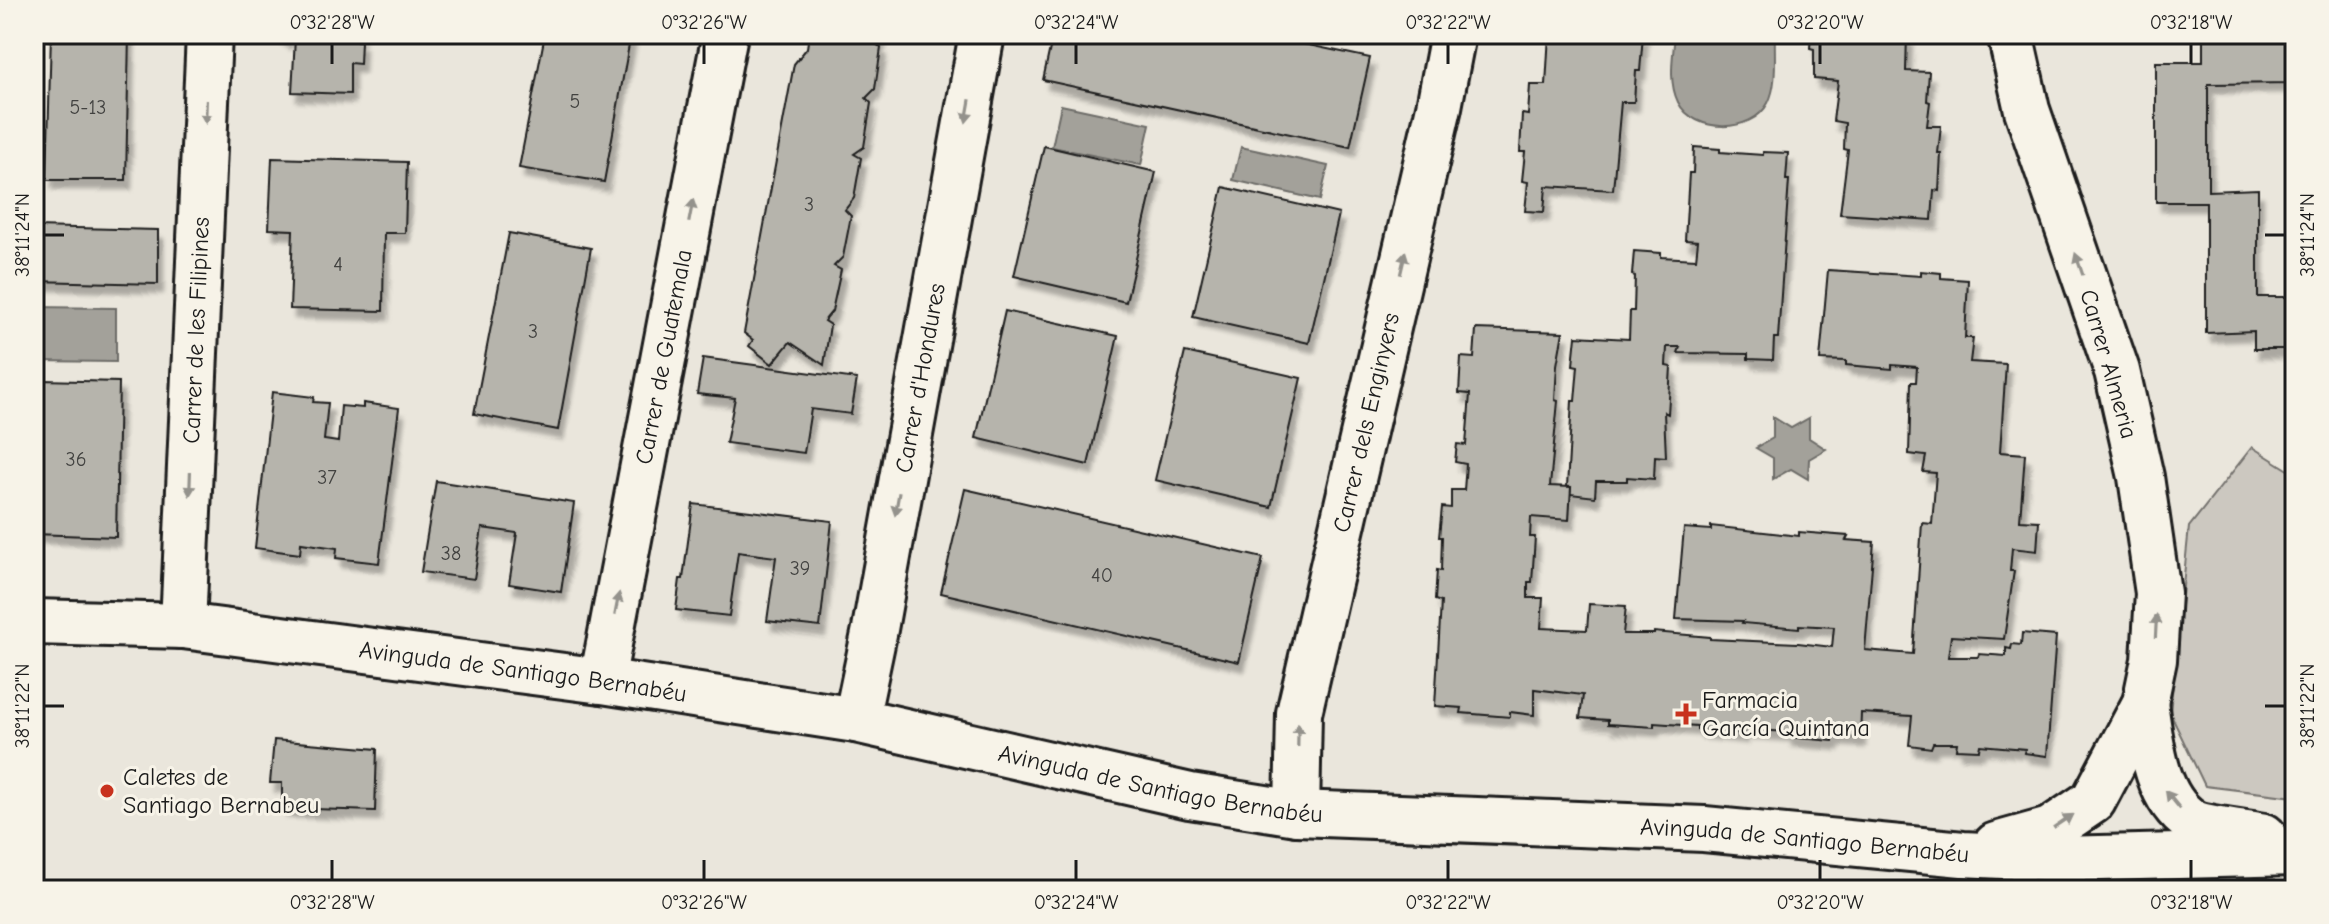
<svg xmlns="http://www.w3.org/2000/svg" width="2329" height="924" viewBox="0 0 2329 924" font-family="'Comic Neue',sans-serif">
<defs>
<filter id="shadow"><feDropShadow dx="5" dy="9" stdDeviation="2" flood-color="#0004"/></filter>
</defs>
<rect width="100%" height="100%" fill="#eae6dc"/>
<filter id="ink" filterUnits="userSpaceOnUse"><feTurbulence type="fractalNoise" baseFrequency=".0125" numOctaves="2"/><feDisplacementMap in="SourceGraphic" scale="16" xChannelSelector="R" yChannelSelector="G"/><feConvolveMatrix kernelMatrix="1 2 1 2 8 2 1 2 1" color-interpolation-filters="sRGB"/></filter>
<g filter="url(#ink)">
<polygon fill="#ccc8c0" stroke="#74726e" stroke-width="2" points="2252,447 2295,474 2295,797 2205,786 2170,713 2189,527"/>
<g fill="#a3a19a" stroke="#6d6c68" stroke-width="2">
<path d="M 1675,34 L 1775,34 C 1774,55 1778,84 1768,103 C 1752,134 1694,134 1678,102 C 1668,81 1673,57 1675,34 Z"/>
<polygon points="1061,105 1150,124 1141,165 1052,147"/>
<polygon points="1241,147 1328,166 1320,200 1233,180"/>
<polygon points="34,307 116,308 116,362 34,361"/>
<polygon points="1773,417 1791,428 1809,418 1809,438 1826,449 1809,459 1808,479 1791,469 1773,479 1773,458 1756,448 1773,438"/>
</g>
<g fill="#b6b4ac" stroke="#1c1c1c" stroke-width="2" filter="url(#shadow)">
<polygon points="51,34 129,34 126,180 47,180"/>
<polygon points="277,34 361,34 350,40 361,41 360,64 350,63 350,94 292,92 295,38 288,35 286,40"/>
<polygon points="545,34 631,34 604,182 519,168"/>
<polygon points="809,34 874,34 881,39 876,44 881,48 875,89 866,98 871,103 864,147 854,154 861,158 854,198 845,210 851,216 843,257 834,266 841,270 832,311 824,321 830,325 824,365 790,342 772,364 749,346 753,340 744,333 794,64 807,48"/>
<polygon points="1053,34 1257,34 1370,58 1350,147 1043,80"/>
<polygon points="1549,34 1643,35 1640,71 1636,71 1634,102 1621,102 1613,190 1546,186 1544,212 1525,211 1528,182 1522,181 1525,152 1520,152 1522,114 1528,115 1530,85 1546,85"/>
<polygon points="1811,34 1907,34 1906,71 1929,72 1927,101 1930,102 1927,126 1941,126 1938,153 1941,153 1939,191 1934,190 1932,220 1840,214 1848,150 1844,149 1845,123 1833,121 1838,81 1814,79 1814,49 1810,48"/>
<polygon points="2295,34 2295,83 2208,84 2208,191 2258,189 2258,297 2295,297 2295,349 2254,349 2254,331 2206,333 2206,202 2156,202 2156,62 2203,62 2203,35"/>
<polygon points="1044,146 1156,172 1126,302 1014,276"/>
<polygon points="1694,147 1720,149 1720,152 1763,155 1763,152 1788,153 1786,180 1789,180 1778,338 1774,338 1773,360 1748,359 1748,354 1678,353 1680,347 1667,347 1666,366 1671,367 1668,414 1664,412 1666,457 1655,456 1654,479 1627,477 1627,481 1596,481 1595,497 1570,494 1571,487 1567,487 1572,401 1575,401 1578,366 1573,365 1576,336 1629,339 1630,311 1634,311 1635,276 1632,275 1634,251 1661,253 1661,257 1696,259 1698,241 1685,240 1689,173 1693,173"/>
<polygon points="272,158 407,162 405,233 384,233 383,311 290,309 293,230 269,229"/>
<polygon points="1223,187 1339,214 1309,343 1193,317"/>
<polygon points="34,227 158,230 158,284 34,281"/>
<polygon points="509,233 591,248 558,430 474,414"/>
<polygon points="1828,270 1921,276 1921,271 1941,273 1941,278 1968,280 1965,338 1973,338 1970,362 2006,364 2000,452 2025,454 2020,520 2039,521 2037,551 2012,548 2010,571 2014,571 2004,639 1951,636 1948,657 1978,657 1979,654 2006,656 2006,648 2011,649 2012,644 2021,645 2022,633 2056,636 2047,756 2024,753 2025,749 1980,745 1979,750 1956,749 1957,743 1933,743 1931,748 1909,745 1912,716 1861,713 1860,738 1833,736 1833,741 1787,737 1787,732 1743,729 1743,734 1697,729 1697,726 1654,723 1654,727 1608,724 1608,720 1580,718 1583,695 1534,689 1534,715 1510,712 1510,717 1461,713 1462,708 1435,706 1441,602 1435,600 1437,570 1441,571 1442,537 1439,537 1442,507 1451,508 1451,490 1464,490 1466,464 1455,462 1457,444 1466,445 1470,394 1459,393 1461,357 1474,358 1476,329 1563,332 1557,365 1555,400 1558,401 1550,486 1571,487 1569,520 1531,517 1530,537 1535,537 1532,582 1528,582 1528,598 1543,598 1541,628 1587,630 1589,604 1626,606 1623,634 1654,634 1654,632 1710,637 1710,639 1798,643 1832,647 1834,627 1799,625 1799,628 1742,623 1743,621 1676,619 1684,528 1711,530 1711,526 1799,536 1799,532 1848,536 1846,540 1874,542 1865,650 1913,654 1922,523 1932,524 1936,473 1923,472 1926,456 1909,454 1911,382 1916,382 1917,367 1892,365 1892,369 1846,365 1846,361 1820,360"/>
<polygon points="1005,311 1118,336 1088,465 976,438"/>
<polygon points="1185,352 1301,378 1271,507 1155,480"/>
<polygon points="703,358 857,379 851,414 811,409 804,453 726,443 735,398 697,394"/>
<polygon points="43,380 119,382 116,537 34,534 34,384 43,384"/>
<polygon points="272,392 314,397 313,402 328,403 324,440 338,442 341,406 363,408 363,403 399,408 379,563 336,558 337,548 301,543 300,554 255,548"/>
<polygon points="436,481 574,503 561,592 509,584 517,533 482,528 474,579 421,572"/>
<polygon points="965,489 1263,558 1239,662 941,593"/>
<polygon points="693,504 832,521 820,627 767,621 776,557 738,552 729,616 676,610 680,579 683,579"/>
<polygon points="274,740 377,749 375,811 282,808 282,783 270,783"/>
</g>
<g fill="none" stroke-linecap="round" stroke-linejoin="round">
<defs>
<g id="minor">
<path id="s1" d="M 34,622 L 183,626 L 602,681 L 856,720 L 1190,796 L 1297,813 L 1704,829 L 1963,854 L 2061,859 L 2295,853"/>
<path id="s2" d="M 183,626 L 209,34"/>
<path id="s3" d="M 602,681 L 725,34"/>
<path d="M 2145,703 C 2151,742 2155,797 2191,821 C 2201,828 2250,833 2264,836"/>
<path id="s4" d="M 856,720 L 875,629 L 982,34"/>
<path id="s5" d="M 1297,813 L 1299,713 L 1439,107 L 1453,34"/>
<polyline points="1996,845 2050,830 2093,801 2145,703 2154,660 2158,593 2141,477 2117,371 2027,110 2010,34"/>
</g>
</defs>
<use href="#minor" stroke="#1c1c1c" stroke-width="50"/>
<use href="#minor" stroke="#f7f3e8" stroke-width="44"/>
</g>
<defs><path id="oneway-solid" d="M-6-.8H1V-3.2L6.5 0L1 3.2V.8H-6Z" transform="scale(2)"/></defs>
<g fill="#94928c">
<use href="#oneway-solid" transform="translate(968 111) rotate(100)"/>
<use href="#oneway-solid" transform="translate(206 112) rotate(92)"/>
<use href="#oneway-solid" transform="translate(691 211) rotate(-79)"/>
<use href="#oneway-solid" transform="translate(1403 263) rotate(-77)"/>
<use href="#oneway-solid" transform="translate(2079 264) rotate(-109)"/>
<use href="#oneway-solid" transform="translate(190 484) rotate(92)"/>
<use href="#oneway-solid" transform="translate(897 504) rotate(100)"/>
<use href="#oneway-solid" transform="translate(617 604) rotate(-79)"/>
<use href="#oneway-solid" transform="translate(2156 626) rotate(-87)"/>
<use href="#oneway-solid" transform="translate(1298 735) rotate(-89)"/>
<use href="#oneway-solid" transform="translate(2173 800) rotate(-129)"/>
<use href="#oneway-solid" transform="translate(2063 821) rotate(-34)"/>
</g>
</g>
<path fill="none" stroke="#1c1c1c" stroke-width="3" d="M 332,44 L 332,64M 704,44 L 704,64M 1076,44 L 1076,64M 1448,44 L 1448,64M 1820,44 L 1820,64M 2191,44 L 2191,64M 44,235 L 64,235M 2265,235 L 2285,235M 44,706 L 64,706M 2265,706 L 2285,706M 332,860 L 332,880M 704,860 L 704,880M 1076,860 L 1076,880M 1448,860 L 1448,880M 1820,860 L 1820,880M 2191,860 L 2191,880"/>
<g fill="#c8321e" stroke="#f7f3e8" stroke-width="3">
<path d="M1682 702h8v8h8v8h-8v8h-8v-8h-8v-8h8z"/>
<circle cx="107" cy="791" r="8"/>
</g>
<g text-anchor="middle" dominant-baseline="central" stroke-width="6" stroke-linejoin="round" paint-order="stroke">
<g font-size="20" fill="#424240">
<text x="575" y="101">5</text>
<text x="88" y="107">5-13</text>
<text x="809" y="204">3</text>
<text x="338" y="264">4</text>
<text x="533" y="331">3</text>
<text x="76" y="459">36</text>
<text x="327" y="477">37</text>
<text x="451" y="553">38</text>
<text x="800" y="568">39</text>
<text x="1102" y="575">40</text>
</g>
<g font-size="24" fill="#1c1c1c" stroke="#f7f3e8">
<text stroke="none"><textPath href="#s2" startOffset="296">Carrer de les Filipines</textPath></text>
<text stroke="none"><textPath href="#s3" startOffset="330">Carrer de Guatemala</textPath></text>
<text transform="translate(2109 364) rotate(74)">Carrer Almeria</text>
<text stroke="none"><textPath href="#s4" startOffset="348">Carrer d'Hondures</textPath></text>
<text stroke="none"><textPath href="#s5" startOffset="398">Carrer dels Enginyers</textPath></text>
<text stroke="none"><textPath href="#s1" startOffset="492">Avinguda de Santiago Bernabéu</textPath></text>
<text stroke="none"><textPath href="#s1" startOffset="1140">Avinguda de Santiago Bernabéu</textPath></text>
<text stroke="none"><textPath href="#s1" startOffset="1788">Avinguda de Santiago Bernabéu</textPath></text>
</g>
<g font-size="24" fill="#1c1c1c" stroke="#f7f3e8" text-anchor="start">
<text x="1702" y="700">Farmacia<tspan x="1702" dy="28">García Quintana</tspan></text>
<text x="123" y="777">Caletes de<tspan x="123" dy="28">Santiago Bernabeu</tspan></text>
</g>
</g>
<rect width="2329" height="924" fill="none" stroke="#f7f3e8" stroke-width="88"/>
<rect x="44" y="44" width="2241" height="836" fill="none" stroke="#1c1c1c" stroke-width="3"/>
<g font-size="20" text-anchor="middle" fill="#1c1c1c">
<text x="332" y="29">0°32'28"W</text>
<text x="704" y="29">0°32'26"W</text>
<text x="1076" y="29">0°32'24"W</text>
<text x="1448" y="29">0°32'22"W</text>
<text x="1820" y="29">0°32'20"W</text>
<text x="2191" y="29">0°32'18"W</text>
<text transform="translate(22 235) rotate(-90)" y="7">38°11'24"N</text>
<text transform="translate(2307 235) rotate(-90)" y="7">38°11'24"N</text>
<text transform="translate(22 706) rotate(-90)" y="7">38°11'22"N</text>
<text transform="translate(2307 706) rotate(-90)" y="7">38°11'22"N</text>
<text x="332" y="909">0°32'28"W</text>
<text x="704" y="909">0°32'26"W</text>
<text x="1076" y="909">0°32'24"W</text>
<text x="1448" y="909">0°32'22"W</text>
<text x="1820" y="909">0°32'20"W</text>
<text x="2191" y="909">0°32'18"W</text>
</g>
</svg>
